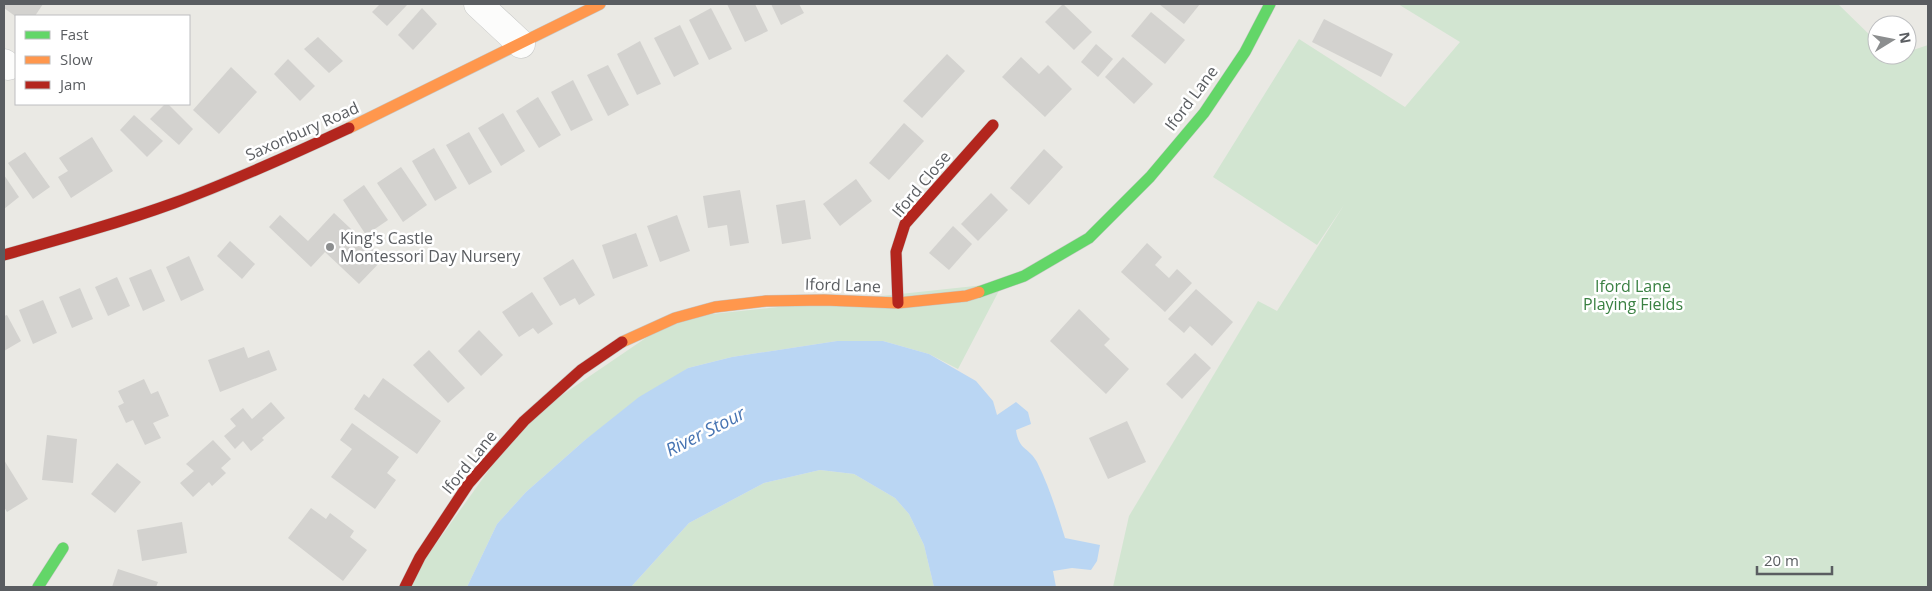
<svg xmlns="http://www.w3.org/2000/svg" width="1932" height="591" viewBox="0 0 1932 591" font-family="'Open Sans',sans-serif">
<rect width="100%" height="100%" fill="#eae9e4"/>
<g fill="#d2e5d1">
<polygon points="1398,4 1838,4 1877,42 1877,55 1890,55 1892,57 1907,55 1907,52 1928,45 1928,587 1113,587 1129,516 1258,301 1277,311 1344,205 1317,245 1213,177 1299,39 1405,107 1460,42"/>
<polygon points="1003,283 958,369 929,354 883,341 837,341 732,357 688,368 585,440 526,492 497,524 467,587 405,587 524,421 675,318"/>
<polygon points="820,470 854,474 895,498 909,514 924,545 934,587 631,587 689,523 764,483"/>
</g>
<path fill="#bad6f3" d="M 837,341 L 883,341 L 929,354 L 976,381 L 993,401 L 997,415 L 1016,402 L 1028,412 L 1031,424 L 1016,430 C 1019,451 1029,447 1037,462 C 1049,486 1057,512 1065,538 L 1100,545 L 1097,561 L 1091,570 L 1072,568 L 1053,571 L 1056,587 L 934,587 L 924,545 L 909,514 L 895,498 L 854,474 L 820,470 L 764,483 L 689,523 L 631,587 L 467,587 L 497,524 L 526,492 L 585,440 L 639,397 L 688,368 L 732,357 Z"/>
<g fill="#d3d2cf">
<polygon points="4,4 43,4 35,16 15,16 4,8"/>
<polygon points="380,4 408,4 387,26 372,12"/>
<polygon points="727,4 755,4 768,31 745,42"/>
<polygon points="771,4 799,4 804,13 781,25"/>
<polygon points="1063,4 1092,32 1074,50 1045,22"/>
<polygon points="1159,4 1200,4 1184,24"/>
<polygon points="422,8 437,24 413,50 398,35"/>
<polygon points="711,8 732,49 709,60 689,20"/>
<polygon points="1151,12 1185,40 1165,64 1131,36"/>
<polygon points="1324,19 1393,54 1381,77 1312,42"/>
<polygon points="680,25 699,64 674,77 654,38"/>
<polygon points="318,37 343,61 329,73 304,49"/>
<polygon points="640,41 661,84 637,95 617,54"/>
<polygon points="1096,44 1113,59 1098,77 1081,62"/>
<polygon points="947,54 965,71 922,118 903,101"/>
<polygon points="1021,57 1039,74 1048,65 1072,89 1045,117 1002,77"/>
<polygon points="1123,57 1153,84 1134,104 1105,77"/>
<polygon points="288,59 315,86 300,101 274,74"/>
<polygon points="608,65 629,105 608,116 587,75"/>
<polygon points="231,67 257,92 219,134 193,110"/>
<polygon points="573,80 593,120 571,131 551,92"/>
<polygon points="538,97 561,135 539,148 516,111"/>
<polygon points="165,104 168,104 193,129 179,145 150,119"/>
<polygon points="503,113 525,151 501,166 478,128"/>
<polygon points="134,115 163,141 147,157 120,130"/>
<polygon points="904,123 924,141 889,180 869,163"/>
<polygon points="469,132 492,172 469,185 446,145"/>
<polygon points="92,137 113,171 71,198 58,177 68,171 59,158"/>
<polygon points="434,148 457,188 435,201 412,161"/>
<polygon points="1044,149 1063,167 1029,205 1010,188"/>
<polygon points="25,152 50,187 33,199 8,163"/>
<polygon points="401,167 427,205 403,222 377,183"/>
<polygon points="4,175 19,197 4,209"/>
<polygon points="856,179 872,201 840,226 823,204"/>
<polygon points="364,185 388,220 366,235 343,200"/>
<polygon points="740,190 749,243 730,246 727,225 708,228 703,196"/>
<polygon points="991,193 1008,210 978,241 961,224"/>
<polygon points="805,200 811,239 782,244 776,205"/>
<polygon points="334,213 383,259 359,284 325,252 311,267 269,227 280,215 308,241"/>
<polygon points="677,215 690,251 660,262 647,226"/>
<polygon points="953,226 972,244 949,270 929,253"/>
<polygon points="636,233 648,266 613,279 602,245"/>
<polygon points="230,241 255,264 242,279 217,256"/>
<polygon points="1147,243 1162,257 1155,265 1169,278 1177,269 1192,283 1165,312 1121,272"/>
<polygon points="189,256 204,290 181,301 166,267"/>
<polygon points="573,259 595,295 579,305 575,298 560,306 543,278"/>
<polygon points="151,269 165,301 143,311 129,278"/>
<polygon points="117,277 130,306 108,316 95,287"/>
<polygon points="80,288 93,319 72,328 59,297"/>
<polygon points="1196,289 1233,322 1212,346 1190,326 1184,333 1168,319"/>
<polygon points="532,292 553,324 538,334 533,328 519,337 502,312"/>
<polygon points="43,300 57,333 33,344 19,310"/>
<polygon points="1079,309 1110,339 1104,345 1129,369 1106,394 1050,341"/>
<polygon points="7,315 21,341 4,351 4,316"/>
<polygon points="479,330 503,355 481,376 458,351"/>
<polygon points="244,347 248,358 269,350 277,370 220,392 208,360"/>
<polygon points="429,350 465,388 448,403 413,365"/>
<polygon points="1195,353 1211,368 1182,399 1166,384"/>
<polygon points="383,378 441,421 417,454 354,409 364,394 369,398"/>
<polygon points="144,379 151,394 158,391 169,416 153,423 161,438 145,445 133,420 126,423 118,406 124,403 118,391"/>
<polygon points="271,402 285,418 262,438 264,440 251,451 243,441 235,449 224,436 236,426 230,419 243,408 252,419"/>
<polygon points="1127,421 1146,462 1108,479 1089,438"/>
<polygon points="352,423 399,457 387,473 396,480 375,509 331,477 352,449 340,440"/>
<polygon points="47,435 77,439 73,483 42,480"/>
<polygon points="213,440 231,459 221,468 226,473 212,486 209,482 193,497 180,483 194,471 186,464"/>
<polygon points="4,460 28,499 7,512 4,507"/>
<polygon points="117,463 141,482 115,513 91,494"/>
<polygon points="311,508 326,519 330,513 354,531 350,537 367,550 343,581 288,538"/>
<polygon points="182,522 187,553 142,561 137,530"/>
<polygon points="118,569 158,582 156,587 112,587"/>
</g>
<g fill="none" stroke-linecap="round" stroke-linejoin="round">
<defs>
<g id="street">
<polyline points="478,4 521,44"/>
<polyline points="4,63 8,66"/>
</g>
<g id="fast">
<polyline points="979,292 1024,276 1089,238 1150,177 1204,113 1245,52 1270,4"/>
<polyline points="38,587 63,548"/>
</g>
<g id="slow">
<polyline points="349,128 600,4"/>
<polyline points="622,342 675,318 715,307 766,301 824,300 898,303 966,296 979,292"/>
</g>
<g id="jam">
<path d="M 4,255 C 61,239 119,223 174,203 C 234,181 291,155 349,128"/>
<polyline points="898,303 896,252 905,224 993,125"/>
<polyline points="405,587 420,557 469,483 524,421 581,370 622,342"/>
</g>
</defs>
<use href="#street" stroke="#c6c7c6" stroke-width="29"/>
<use href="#fast" stroke="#c5c6c4" stroke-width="12"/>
<use href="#slow" stroke="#c5c6c4" stroke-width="12"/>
<use href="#jam" stroke="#c5c6c4" stroke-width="12"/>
<use href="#street" stroke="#fcfcfb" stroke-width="28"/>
<use href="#fast" stroke="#63d668" stroke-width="11"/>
<use href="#slow" stroke="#ff974d" stroke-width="11"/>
<use href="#jam" stroke="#b3261e" stroke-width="11"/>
</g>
<circle fill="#8c8e8f" stroke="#fff" stroke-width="2" cx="330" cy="247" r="5"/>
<g text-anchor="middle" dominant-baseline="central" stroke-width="5" stroke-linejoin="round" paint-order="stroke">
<g font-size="16" fill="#5a5d61" stroke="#fff">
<text transform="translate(1191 98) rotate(-53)">Iford Lane</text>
<text transform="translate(302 131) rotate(-24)">Saxonbury Road</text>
<text transform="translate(921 184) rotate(-50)">Iford Close</text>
<text transform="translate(843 285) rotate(2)">Iford Lane</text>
<text transform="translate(469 462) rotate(-51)">Iford Lane</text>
</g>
<g font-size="16" fill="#5a5d61" stroke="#fff" text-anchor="start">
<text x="340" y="238">King's Castle<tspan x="340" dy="18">Montessori Day Nursery</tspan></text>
</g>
<g font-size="16" fill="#3a8042" stroke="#fff">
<text x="1633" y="286">Iford Lane<tspan x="1633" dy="18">Playing Fields</tspan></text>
</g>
<g font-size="18" font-style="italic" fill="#4774b2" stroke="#fff">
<text transform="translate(705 431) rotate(-27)">River Stour</text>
</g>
</g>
<rect width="1932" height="591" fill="none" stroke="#5a5d61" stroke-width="10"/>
<rect x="15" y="15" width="175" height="90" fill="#ffffff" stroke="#bdbec0"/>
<rect x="25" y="31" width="25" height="8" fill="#63d668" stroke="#bdbec0"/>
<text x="60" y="40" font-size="15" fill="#5a5d61">Fast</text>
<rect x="25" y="56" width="25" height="8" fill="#ff974d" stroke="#bdbec0"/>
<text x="60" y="65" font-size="15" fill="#5a5d61">Slow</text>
<rect x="25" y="81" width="25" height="8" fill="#b3261e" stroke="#bdbec0"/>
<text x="60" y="90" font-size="15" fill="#5a5d61">Jam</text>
<g transform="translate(1892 40) rotate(80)"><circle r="24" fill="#ffffff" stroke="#bdbec0"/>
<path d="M0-4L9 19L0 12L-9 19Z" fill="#8c8e8f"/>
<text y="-8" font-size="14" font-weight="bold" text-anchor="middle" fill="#5a5d61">N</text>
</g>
<path d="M1757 566v8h75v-8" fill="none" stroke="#5a5d61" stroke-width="2.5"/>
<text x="1764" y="566" font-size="15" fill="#5a5d61" stroke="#ffffff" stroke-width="4" paint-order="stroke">20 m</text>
</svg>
